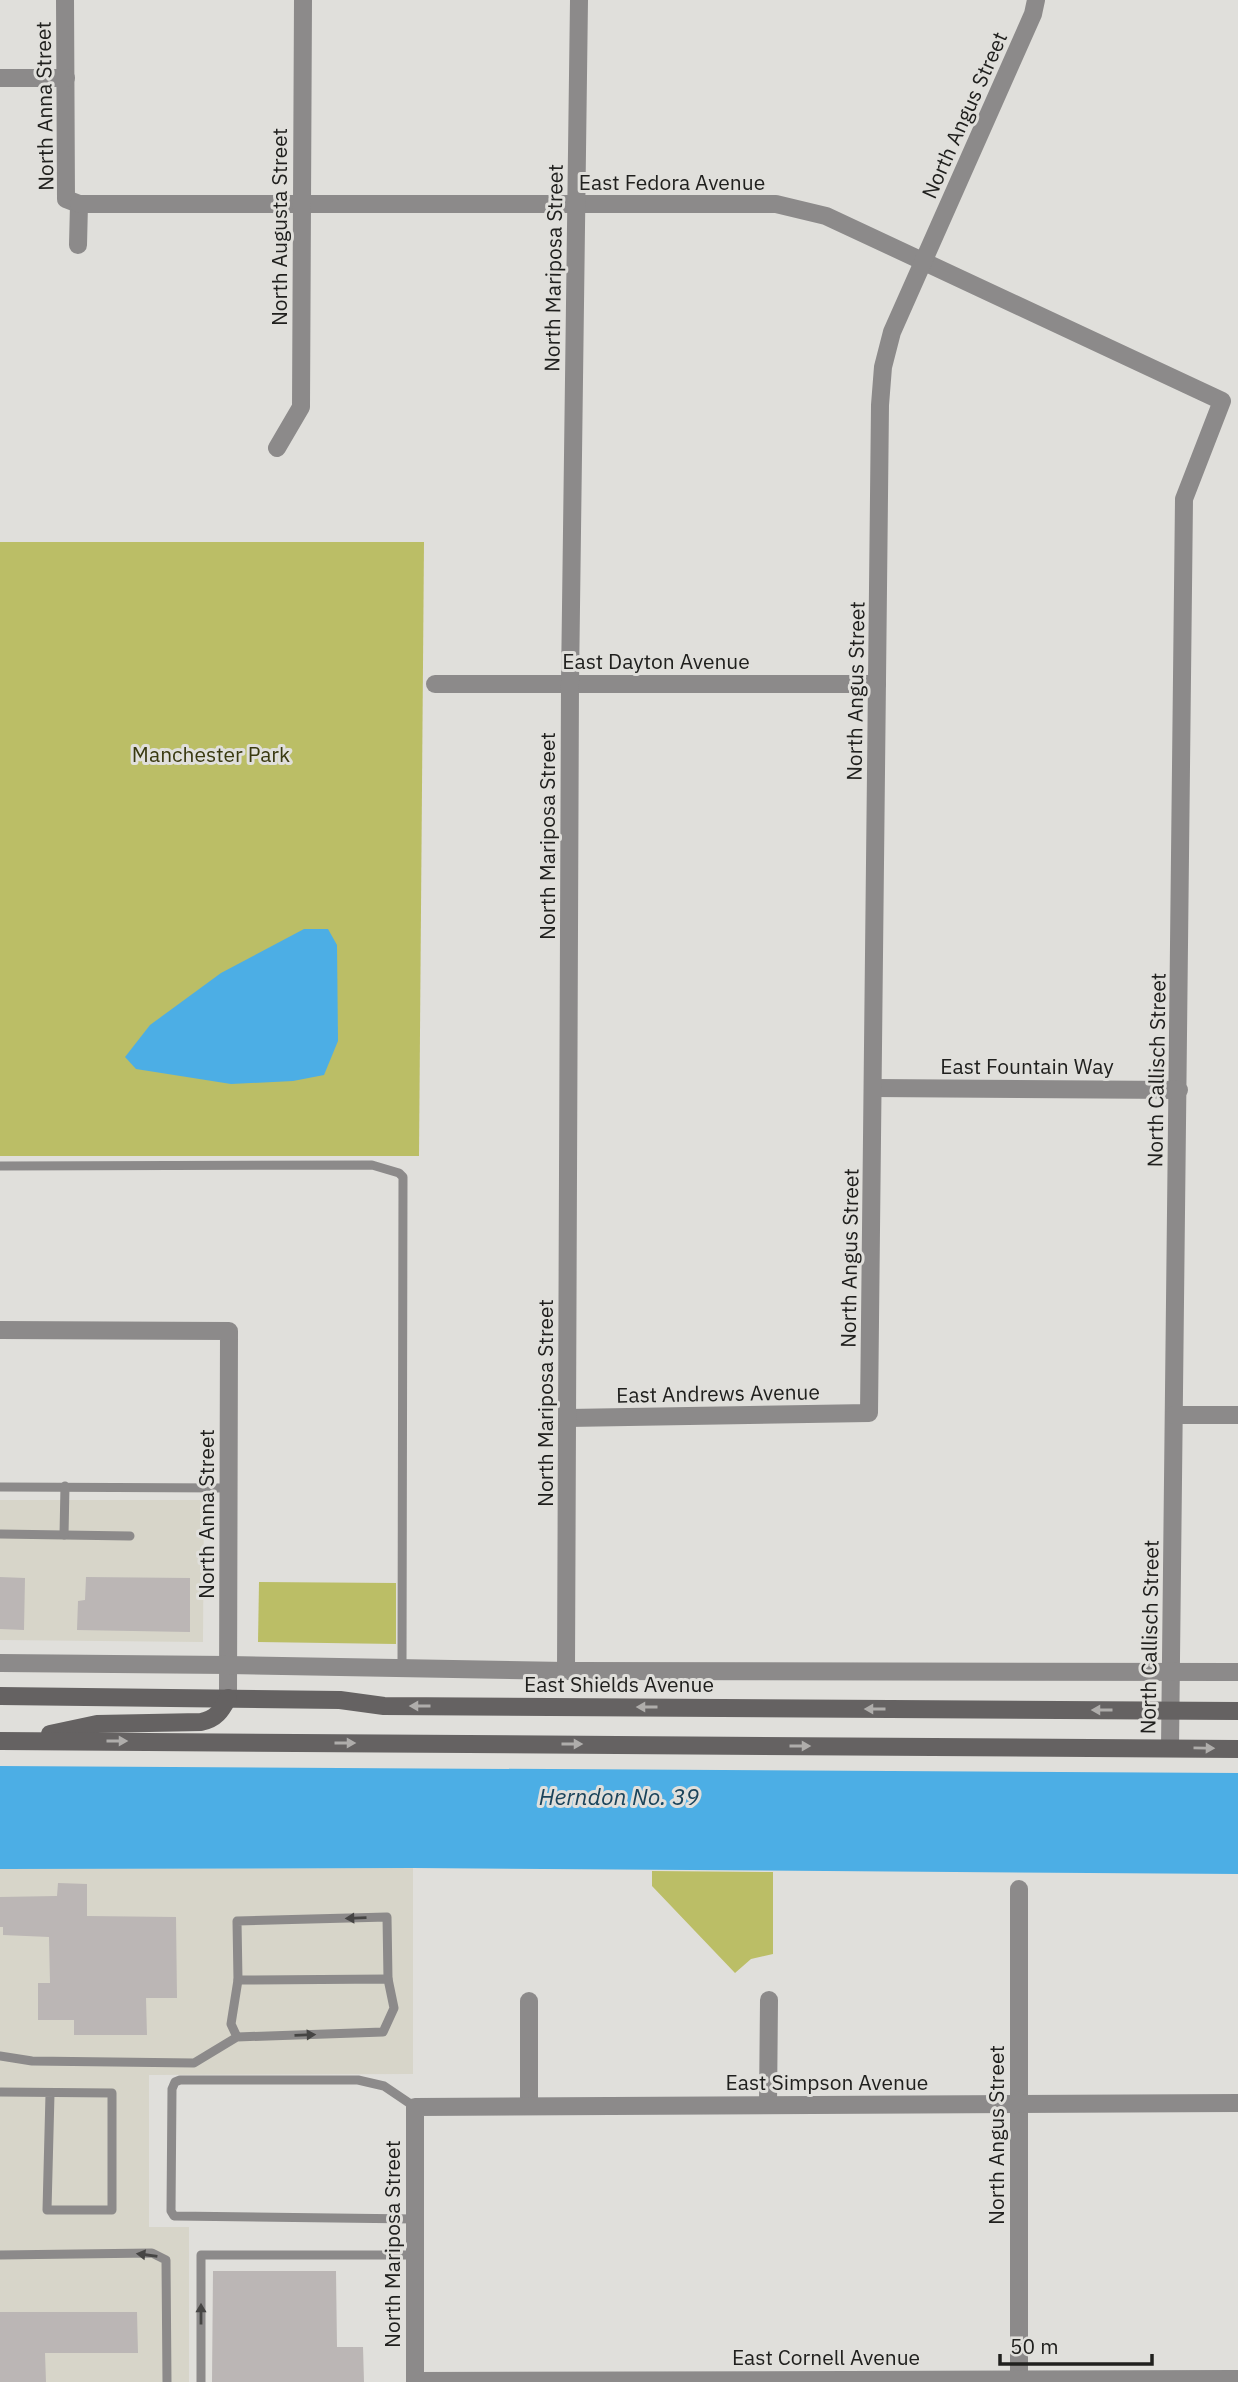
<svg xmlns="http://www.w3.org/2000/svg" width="1238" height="2382" viewBox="0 0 1238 2382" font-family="'IBM Plex Sans',sans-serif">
<rect width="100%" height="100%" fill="#e0dfdb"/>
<g fill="#d7d5c9">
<polygon points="0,1500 204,1500 203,1642 0,1640"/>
<polygon points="413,1868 413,2074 149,2075 149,2227 189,2227 189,2382 0,2382 0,1869"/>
</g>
<g fill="#bbbe66">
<polygon points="0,542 424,542 419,1156 0,1156"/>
<polygon points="259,1582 396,1583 396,1644 258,1642"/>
<polygon points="652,1871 773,1872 773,1954 751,1959 735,1973 652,1886"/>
</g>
<g fill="#4caee5">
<polygon points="304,929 328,929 337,945 338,1041 324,1075 293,1081 231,1084 136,1069 125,1057 150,1025 221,973"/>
<polygon points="0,1766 1238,1773 1238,1874 413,1868 0,1869"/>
</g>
<g fill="#bbb6b5">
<polygon points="0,1577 25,1578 24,1630 0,1629"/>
<polygon points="86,1577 190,1578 190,1632 77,1630 78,1601 85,1600"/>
<polygon points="58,1883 87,1884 87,1916 176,1917 177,1998 146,1998 147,2035 74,2035 74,2020 38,2020 38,1983 50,1983 49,1937 3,1935 3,1927 0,1927 0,1897 57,1896"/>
<polygon points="213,2271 336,2271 337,2347 363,2347 364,2382 212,2382"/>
<polygon points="0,2312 137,2312 138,2353 45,2353 46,2382 0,2382"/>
</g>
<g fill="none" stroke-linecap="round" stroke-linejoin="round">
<g stroke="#8c8a8a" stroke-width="9">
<polyline points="0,1166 372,1165 399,1173 403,1177 402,1668"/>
<polyline points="0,1487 229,1488"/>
<polyline points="0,1534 130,1536"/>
<polyline points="64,1535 65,1486"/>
<polyline points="238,1980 237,1921 387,1917 388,1979"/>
<polyline points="0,2056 32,2061 194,2063 237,2037 383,2032 394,2008 388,1979 238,1980 231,2024 237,2037"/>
<polyline points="0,2092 112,2093 112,2210 47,2210 50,2094"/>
<polyline points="415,2219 174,2216 171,2211 172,2089 175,2082 180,2080 358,2080 384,2086 415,2107"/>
<polyline points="0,2255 152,2253 166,2260 167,2382"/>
<polyline points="201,2382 201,2255 415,2255"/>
</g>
<g stroke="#8c8a8a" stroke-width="18">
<polyline points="65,0 66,199 79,204 78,245"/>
<polyline points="0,78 66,78"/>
<polyline points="79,204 776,204 826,216 1222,401 1184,499 1170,1748"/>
<polyline points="277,448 301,407 303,0"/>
<polyline points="435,684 877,684"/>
<polyline points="874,1088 1179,1090"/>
<polyline points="0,1330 229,1331 228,1698"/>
<polyline points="1174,1415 1238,1415"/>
<polyline points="568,1418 869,1413 880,405 883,367 892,332 1033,14 1036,0"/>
<polyline points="0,1663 228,1665 566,1671 1238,1672"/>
<polyline points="566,1671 570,683 579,0"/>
<polyline points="1019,1889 1019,2382"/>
<polyline points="529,2001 529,2106"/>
<polyline points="768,2105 769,2000"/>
<polyline points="415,2381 1238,2379"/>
<polyline points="415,2382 415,2107 1238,2103"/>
</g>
<g stroke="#656262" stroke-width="18">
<polyline points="0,1696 340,1700 384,1706 1238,1711"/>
<path d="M 50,1734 L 97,1724 L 201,1722 C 216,1719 221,1711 228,1698"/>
<polyline points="0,1741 1238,1749"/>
</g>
</g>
<defs><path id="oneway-solid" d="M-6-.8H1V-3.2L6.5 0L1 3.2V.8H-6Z" transform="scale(1.75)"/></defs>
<g fill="#afadab">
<use href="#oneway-solid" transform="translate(420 1706) rotate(-180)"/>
<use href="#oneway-solid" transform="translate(647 1707) rotate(-180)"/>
<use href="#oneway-solid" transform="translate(875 1709) rotate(-180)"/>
<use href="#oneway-solid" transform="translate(1102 1710) rotate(-180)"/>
<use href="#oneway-solid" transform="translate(117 1741)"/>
<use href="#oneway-solid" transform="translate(345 1743)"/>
<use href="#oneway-solid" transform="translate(572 1744)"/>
<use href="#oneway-solid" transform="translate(800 1746)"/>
<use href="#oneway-solid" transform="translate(1204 1748) rotate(1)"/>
</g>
<g fill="#464544">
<use href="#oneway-solid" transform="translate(356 1918) rotate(178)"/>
<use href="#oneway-solid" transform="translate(305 2035) rotate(-2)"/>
<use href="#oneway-solid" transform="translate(147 2255) rotate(-172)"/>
<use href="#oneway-solid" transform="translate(201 2314) rotate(-90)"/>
</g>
<g text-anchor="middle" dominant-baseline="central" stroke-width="6" stroke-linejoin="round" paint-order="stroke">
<g font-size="21" fill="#20201e" stroke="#e0dfdb">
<text transform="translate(44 106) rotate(-91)">North Anna Street</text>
<text transform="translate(964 115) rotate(-66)">North Angus Street</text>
<text x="672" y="182">East Fedora Avenue</text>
<text transform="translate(279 227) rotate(-90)">North Augusta Street</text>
<text transform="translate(553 268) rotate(-89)">North Mariposa Street</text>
<text x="656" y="661">East Dayton Avenue</text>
<text transform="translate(855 691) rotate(-89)">North Angus Street</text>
<text transform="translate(547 836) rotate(-90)">North Mariposa Street</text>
<text x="1027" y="1066">East Fountain Way</text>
<text transform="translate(1156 1070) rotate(-89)">North Callisch Street</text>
<text transform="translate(849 1258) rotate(-89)">North Angus Street</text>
<text transform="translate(718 1393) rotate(-1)">East Andrews Avenue</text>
<text transform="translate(545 1403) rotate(-90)">North Mariposa Street</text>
<text transform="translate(206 1514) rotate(-90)">North Anna Street</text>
<text transform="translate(1149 1637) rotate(-89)">North Callisch Street</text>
<text x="619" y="1684">East Shields Avenue</text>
<text x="827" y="2082">East Simpson Avenue</text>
<text transform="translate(996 2135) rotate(-90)">North Angus Street</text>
<text transform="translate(392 2244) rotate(-90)">North Mariposa Street</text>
<text x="826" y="2357">East Cornell Avenue</text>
</g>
<g font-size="21" fill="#393910" stroke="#e0dfdb">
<text x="211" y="754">Manchester Park</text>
</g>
<g font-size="23" font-style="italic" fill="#1b445b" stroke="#e0dfdb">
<text x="619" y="1796">Herndon No. 39</text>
</g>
</g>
<path d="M1000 2354v10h152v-10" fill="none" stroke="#20201e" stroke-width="3.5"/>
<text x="1010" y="2354" font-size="21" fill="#20201e" stroke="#e0dfdb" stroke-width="5" paint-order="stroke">50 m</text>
</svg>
